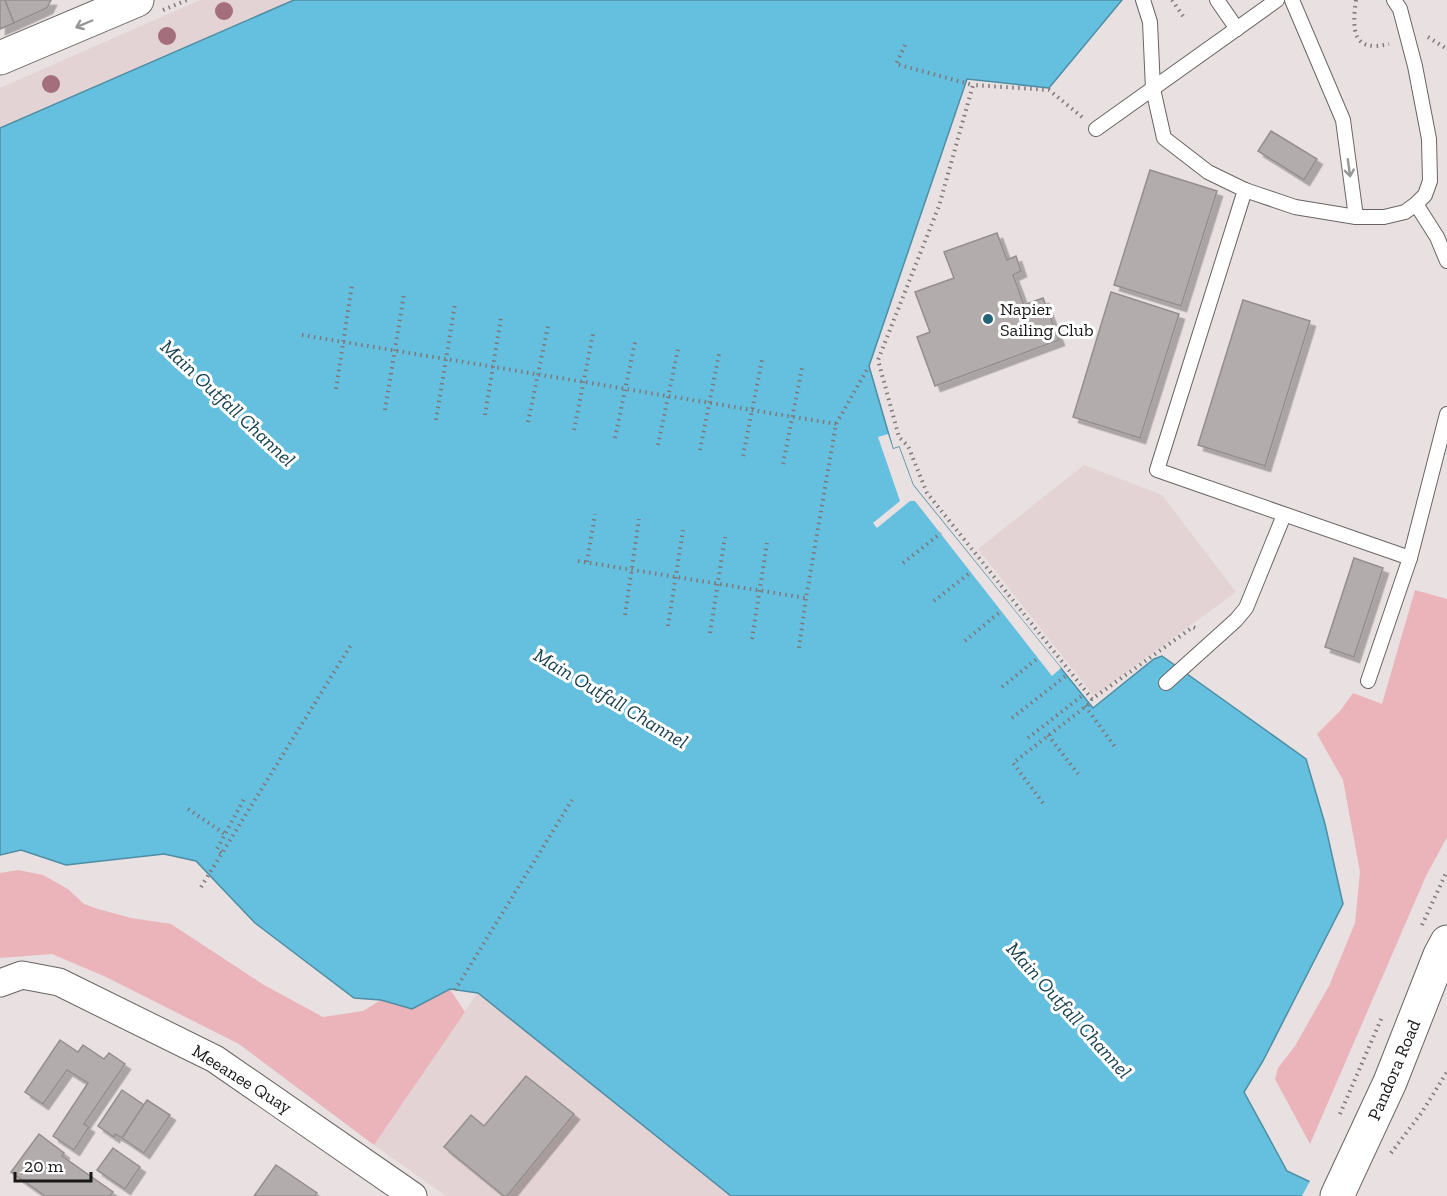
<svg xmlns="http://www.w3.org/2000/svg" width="1447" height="1196" viewBox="0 0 1447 1196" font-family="'Zilla Slab',serif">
<defs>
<filter id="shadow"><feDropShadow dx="5.5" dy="5.5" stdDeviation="0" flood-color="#0004"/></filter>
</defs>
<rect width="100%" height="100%" fill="#e8e0e1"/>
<g fill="#e4d3d4">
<polygon points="200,0 294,0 0,128 0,88"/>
<polygon points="1084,465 1162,495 1236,592 1094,696 978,549"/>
<polygon points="478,992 728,1194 731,1196 446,1196 374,1145"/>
</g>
<g fill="#ebb4ba">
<polygon points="1415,590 1447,599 1447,837 1426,876 1310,1144 1275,1079 1278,1068 1295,1046 1329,986 1355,923 1360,872 1343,780 1317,734 1340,711 1353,693 1382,704"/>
<polygon points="18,870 43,875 68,889 84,904 98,909 131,918 171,924 264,985 323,1017 363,1011 381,1000 412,1009 450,989 465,1012 374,1145 239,1044 106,977 52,954 0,958 0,873"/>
</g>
<polygon fill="#65c0e0" stroke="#4e8da4" stroke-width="1.5" points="294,0 1122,0 1049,88 967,79 869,366 893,449 899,447 913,485 1093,708 1154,659 1162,656 1306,759 1325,824 1343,904 1263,1061 1244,1092 1287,1171 1340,1196 731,1196 478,993 450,989 412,1009 381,1000 354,998 255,923 196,861 164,854 66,865 21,850 0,855 0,128"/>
<g fill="#e8e0e1">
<polygon points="888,434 893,449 899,447 913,485 1061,668 1052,676 915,501 910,501 877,528 873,523 900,501 878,437"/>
<polygon points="1311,1179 1342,1193 1343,1196 1302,1196"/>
</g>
<g fill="#b3acad" stroke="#958e8f" stroke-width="1.5" filter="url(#shadow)">
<polygon points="0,0 5,0 14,23 0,29"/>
<polygon points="5,0 51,0 47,8 14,23"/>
<polygon points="1271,131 1317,159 1304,180 1258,151"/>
<polygon points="1150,170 1217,191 1181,306 1114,285"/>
<polygon points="997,233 1007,260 1016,256 1021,271 1013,275 1024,305 1043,298 1059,340 935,386 917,337 930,332 915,292 954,278 944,252"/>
<polygon points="1111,292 1179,314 1140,438 1073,417"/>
<polygon points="1243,300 1310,321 1265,466 1198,445"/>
<polygon points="1354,558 1383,568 1354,657 1325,647"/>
<polygon points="60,1040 78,1052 83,1045 104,1059 109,1053 125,1064 84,1124 89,1127 74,1150 53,1136 88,1083 67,1070 43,1104 25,1092"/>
<polygon points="526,1076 574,1114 507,1196 504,1196 444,1147 471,1115 484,1126"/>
<polygon points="122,1090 144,1105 122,1138 115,1134 114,1137 98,1126"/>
<polygon points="147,1100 170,1115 144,1153 122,1138"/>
<polygon points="39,1134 64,1153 62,1156 113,1192 110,1196 45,1196 11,1172"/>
<polygon points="113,1148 140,1167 125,1189 97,1170"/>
<polygon points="276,1165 317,1193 315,1196 254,1196"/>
</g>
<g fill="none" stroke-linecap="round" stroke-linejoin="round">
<defs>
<g id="service">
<polyline points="1143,0 1150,22 1153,89 1164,138 1208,172 1245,190 1295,207 1356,217 1384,217 1405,212 1416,204 1425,195 1430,181 1429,139 1415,66 1400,9 1394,0"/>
<polyline points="1217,0 1237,29"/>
<polyline points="1292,0 1343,120 1356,217"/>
<polyline points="1096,129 1277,0"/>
<polyline points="1245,190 1157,470 1410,558"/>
<polyline points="1416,204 1437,237 1447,261"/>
<polyline points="1368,681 1410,558 1447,414"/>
<polyline points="1166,683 1236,620 1246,608 1284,515"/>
</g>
<polyline id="minor" points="0,983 22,975 59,982 215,1059 413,1196"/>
<polyline id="tertiary" points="0,58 137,0"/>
<polyline id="secondary" points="1337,1196 1390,1082 1440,955 1447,942"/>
</defs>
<use href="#service" stroke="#6a6464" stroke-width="16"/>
<use href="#minor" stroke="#6a6464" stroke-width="29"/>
<use href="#tertiary" stroke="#6a6464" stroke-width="35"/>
<use href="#secondary" stroke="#6a6464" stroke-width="35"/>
<g stroke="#7e7879" stroke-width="4" stroke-dasharray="1.5 4.5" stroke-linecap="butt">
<polyline points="1172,0 1183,16"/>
<path d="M 1356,0 C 1352,30 1352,53 1389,44"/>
<polyline points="163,10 187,0"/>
<polyline points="1428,37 1447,49"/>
<polyline points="905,45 896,64 973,85"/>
<polyline points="1082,117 1049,90 973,85 939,206 878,360 899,437 908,446 927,493 1092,699 1193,627 1198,629"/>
<polyline points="302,335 836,424"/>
<polyline points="336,389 352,285"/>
<polyline points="385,410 404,294"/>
<polyline points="485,415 501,318"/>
<polyline points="436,420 455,304"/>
<polyline points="528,422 548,326"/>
<polyline points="574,430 593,334"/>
<polyline points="615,438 635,342"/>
<polyline points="658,445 678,349"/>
<polyline points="700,450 719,354"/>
<polyline points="743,456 762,360"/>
<polyline points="783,464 802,368"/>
<polyline points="578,561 806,598 836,424 869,366"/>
<polyline points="587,562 595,514"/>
<polyline points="903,563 941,533"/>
<polyline points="934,601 971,572"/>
<polyline points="625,615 639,519"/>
<polyline points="668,626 683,530"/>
<polyline points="710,633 725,537"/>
<polyline points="752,639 767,543"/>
<polyline points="965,641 1001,611"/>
<polyline points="799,648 806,598"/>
<polyline points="1002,687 1038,658"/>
<polyline points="1085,706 1115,747"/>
<polyline points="1012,718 1067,675"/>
<polyline points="1048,735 1078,774"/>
<polyline points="1028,738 1083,695"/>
<polyline points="1043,803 1013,763 1089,704"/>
<polyline points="188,809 225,834"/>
<polyline points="221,853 217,849 245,797"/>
<polyline points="201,887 352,643"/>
<polyline points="1422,925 1447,871"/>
<polyline points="455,990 572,800"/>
<polyline points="1340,1114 1382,1017"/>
<polyline points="1391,1153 1422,1112 1447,1072"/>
</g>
<use href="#service" stroke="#fff" stroke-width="14"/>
<use href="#minor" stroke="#fff" stroke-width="27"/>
<use href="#tertiary" stroke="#fff" stroke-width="33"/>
<use href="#secondary" stroke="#fff" stroke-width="33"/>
</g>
<g fill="#a56e7c">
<circle cx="224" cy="11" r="9"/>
<circle cx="167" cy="36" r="9"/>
<circle cx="51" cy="84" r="9"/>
</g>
<defs><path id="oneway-shaft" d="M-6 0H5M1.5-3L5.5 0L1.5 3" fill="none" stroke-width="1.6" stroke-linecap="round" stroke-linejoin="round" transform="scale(1.5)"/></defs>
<g stroke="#989797">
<use href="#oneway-shaft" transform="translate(84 24) rotate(157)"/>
<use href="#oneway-shaft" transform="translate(1349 168) rotate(82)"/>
</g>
<circle fill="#226377" stroke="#fff" stroke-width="2" cx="988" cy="319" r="6"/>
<g text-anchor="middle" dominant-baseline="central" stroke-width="6" stroke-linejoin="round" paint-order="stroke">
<g font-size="18" fill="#1a1718" stroke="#fff" text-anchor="start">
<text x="1000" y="309">Napier<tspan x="1000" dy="21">Sailing Club</tspan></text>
</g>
<g font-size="18" fill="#1a1718" stroke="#fff">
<text transform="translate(1394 1070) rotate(-67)">Pandora Road</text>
<text transform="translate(242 1079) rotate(32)">Meeanee Quay</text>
</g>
<g font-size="20" font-style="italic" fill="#153e4c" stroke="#fff">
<text transform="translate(228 403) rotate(43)">Main Outfall Channel</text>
<text transform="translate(611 698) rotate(31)">Main Outfall Channel</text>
<text transform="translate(1069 1010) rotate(48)">Main Outfall Channel</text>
</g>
</g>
<path d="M15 1172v9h76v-9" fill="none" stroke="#1a1718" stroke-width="3"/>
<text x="24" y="1172" font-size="18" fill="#1a1718" stroke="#ffffff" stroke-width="4.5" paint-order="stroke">20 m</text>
</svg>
